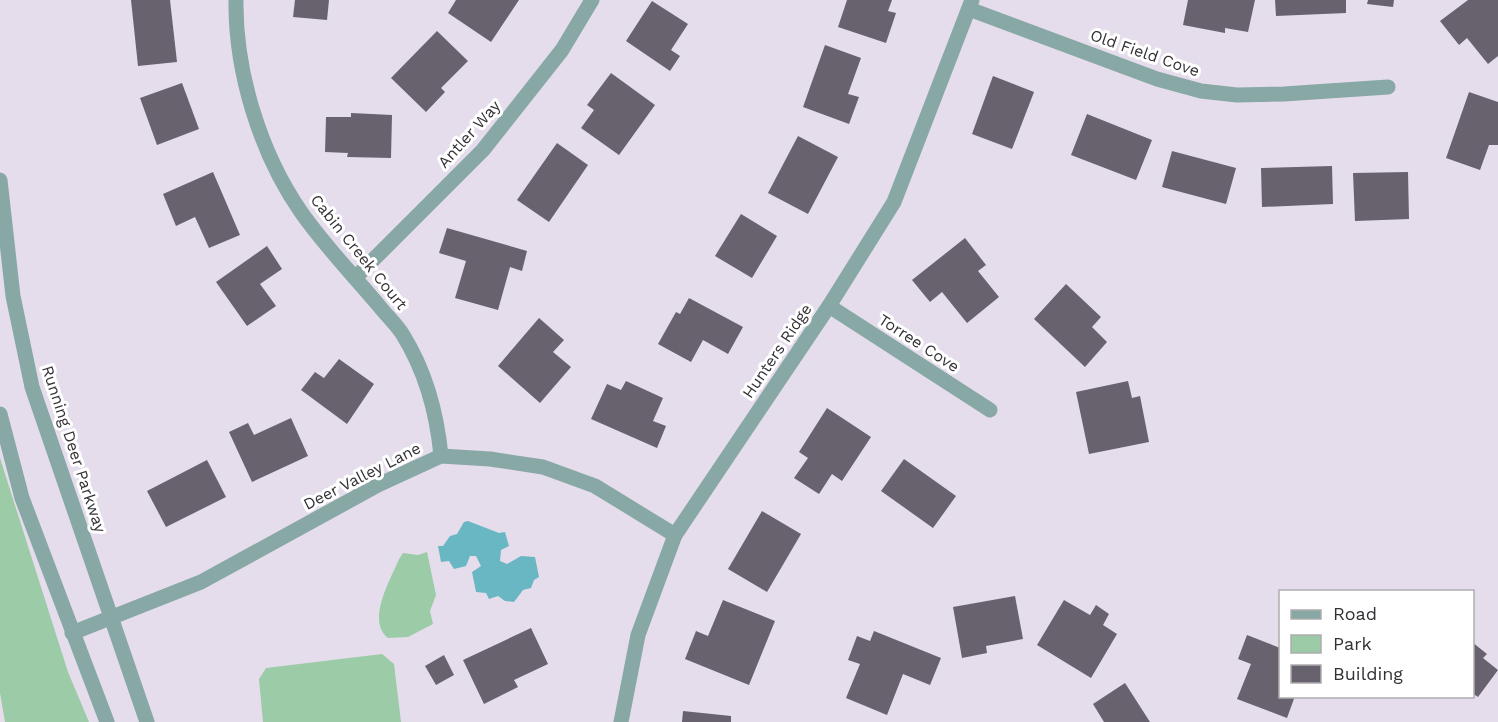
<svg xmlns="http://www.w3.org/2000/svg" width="1498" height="722" viewBox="0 0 1498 722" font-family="'Work Sans',sans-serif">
<rect width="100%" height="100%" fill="#e5ddec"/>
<g fill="#9ccba8">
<polygon points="0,458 68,672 89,722 5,722 0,693"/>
<path d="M 427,552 L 436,595 L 430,611 L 433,624 L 408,637 L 388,638 C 366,620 391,579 399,559 L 403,553 L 418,555 Z"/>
<polygon points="382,654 394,664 401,722 263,722 259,679 266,668"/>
</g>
<polygon fill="#68b7c2" points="468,521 499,533 505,532 509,546 501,550 500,561 507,564 521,556 535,557 539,577 534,580 531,588 523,590 514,602 505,601 498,596 489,599 486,593 476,592 472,572 481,566 476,556 470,556 466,566 454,569 449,561 441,562 438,546 443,546 450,536 457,534 464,522"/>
<g fill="#68616e">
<polygon points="131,0 170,0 177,62 138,66"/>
<polygon points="295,0 329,0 327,20 293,17"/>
<polygon points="456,0 519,0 491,42 448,13"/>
<polygon points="847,0 892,0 888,11 896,13 886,43 838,27"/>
<polygon points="1188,0 1255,0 1248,32 1225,28 1225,33 1183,25"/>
<polygon points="1275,0 1346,0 1346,13 1276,16"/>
<polygon points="1368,0 1394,0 1393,7 1367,4"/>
<polygon points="1468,0 1498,0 1498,56 1488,64 1467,38 1459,45 1440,21"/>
<polygon points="652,1 688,24 671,50 680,56 670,71 626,41"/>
<polygon points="437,31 468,61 441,88 445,92 426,112 391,78"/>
<polygon points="825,45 861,58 848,94 859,97 849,124 803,107"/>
<polygon points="611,73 655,105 619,155 581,128 594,110 587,105"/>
<polygon points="993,76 1034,92 1012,149 972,134"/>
<polygon points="182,83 199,129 157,145 140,98"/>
<polygon points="1469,92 1498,102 1498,145 1489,145 1480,170 1446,158"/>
<polygon points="351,113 392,115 391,158 347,157 348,153 325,152 326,117 351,117"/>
<polygon points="1087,114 1152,140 1136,180 1071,155"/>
<polygon points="798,136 838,157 808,214 768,193"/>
<polygon points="557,143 588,165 549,222 517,200"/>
<polygon points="1172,151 1236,168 1226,204 1162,187"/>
<polygon points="1332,166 1333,204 1262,207 1261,168"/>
<polygon points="213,172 240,235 209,248 195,217 176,226 163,194"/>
<polygon points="1408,172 1409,219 1355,221 1353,173"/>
<polygon points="741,214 777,236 752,278 715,256"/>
<polygon points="447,228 527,251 522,271 510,267 498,310 455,298 466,261 439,253"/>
<polygon points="965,238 986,265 978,271 999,297 967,323 942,292 930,302 912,280"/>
<polygon points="267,246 282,269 260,284 276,306 247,326 216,282"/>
<polygon points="1066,284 1101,317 1092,327 1107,342 1085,367 1034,319"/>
<polygon points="689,298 743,327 728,354 703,340 691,362 658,344 676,312 680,314"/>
<polygon points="539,318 564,340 553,352 571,367 540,403 498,366"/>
<polygon points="339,359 374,384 347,424 301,390 315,372 324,378"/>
<polygon points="626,381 663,398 653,421 666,426 657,448 591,419 607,384 621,390"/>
<polygon points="1128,381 1132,398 1140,396 1149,442 1089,454 1076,392"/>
<polygon points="827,408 871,437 842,481 832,474 819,494 794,478 808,458 799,452"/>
<polygon points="291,418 308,456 252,482 229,432 248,423 254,435"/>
<polygon points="904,459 956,496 933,528 881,491"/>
<polygon points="207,460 226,497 166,527 147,491"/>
<polygon points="762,511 801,534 767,592 728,569"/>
<polygon points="1015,596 1023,639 986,646 987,653 962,658 953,607"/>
<polygon points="723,600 775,621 749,685 685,659 696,631 708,636"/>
<polygon points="1064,600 1090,615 1096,605 1109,614 1103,625 1117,634 1091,678 1037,645"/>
<polygon points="531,628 548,664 514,680 518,687 484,704 463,660"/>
<polygon points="874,631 941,658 930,685 903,674 887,715 846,698 860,664 848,660 857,636 870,641"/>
<polygon points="1247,635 1280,648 1280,696 1295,696 1287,718 1237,699 1251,664 1238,659"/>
<polygon points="1472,642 1487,654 1483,658 1498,670 1478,697 1472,693"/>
<polygon points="444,655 454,675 436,685 425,666"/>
<polygon points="1125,683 1150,722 1104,722 1093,704"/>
<polygon points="683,711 731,716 731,722 682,722"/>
</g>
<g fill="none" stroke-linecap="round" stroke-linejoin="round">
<g stroke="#87a8a4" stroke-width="15">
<path d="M 236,0 C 235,71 260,153 301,212 C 324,245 354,276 380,307 C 387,316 397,325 403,335 C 426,372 437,414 441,456"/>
<polyline points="969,9 1157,79 1201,91 1237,95 1284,94 1388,87"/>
<polyline points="0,180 13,296 32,387 147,722"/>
<polyline points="355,278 483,150 562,50 592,0"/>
<polyline points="829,306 990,410"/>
<polyline points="0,414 22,498 107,722"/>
<polyline points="72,633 201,582 378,485 441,456 490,459 543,467 595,486 675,535"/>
<polyline points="621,722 638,635 675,535 829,306 894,202 972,0"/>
</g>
</g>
<g text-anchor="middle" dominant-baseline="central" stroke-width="6" stroke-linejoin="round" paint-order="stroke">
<g font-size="16" fill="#343136" stroke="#fff">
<text transform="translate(1145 53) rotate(19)">Old Field Cove</text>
<text transform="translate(469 134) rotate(-48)">Antler Way</text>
<text transform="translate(359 252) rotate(51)">Cabin Creek Court</text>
<text transform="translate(919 343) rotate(33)">Torree Cove</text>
<text transform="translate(777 351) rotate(-56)">Hunters Ridge</text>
<text transform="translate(74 449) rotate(72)">Running Deer Parkway</text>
<text transform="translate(362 476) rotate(-27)">Deer Valley Lane</text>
</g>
</g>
<rect x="1279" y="590" width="195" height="108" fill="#ffffff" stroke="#aeadaf" stroke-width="1.5"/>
<rect x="1291" y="610" width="30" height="9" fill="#87a8a4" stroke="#aeadaf" stroke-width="1.5"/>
<text x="1333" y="620" font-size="18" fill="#343136">Road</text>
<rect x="1291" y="635" width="30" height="18" fill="#9ccba8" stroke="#aeadaf" stroke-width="1.5"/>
<text x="1333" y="650" font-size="18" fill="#343136">Park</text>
<rect x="1291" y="665" width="30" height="18" fill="#68616e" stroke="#aeadaf" stroke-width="1.5"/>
<text x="1333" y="680" font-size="18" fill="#343136">Building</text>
</svg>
